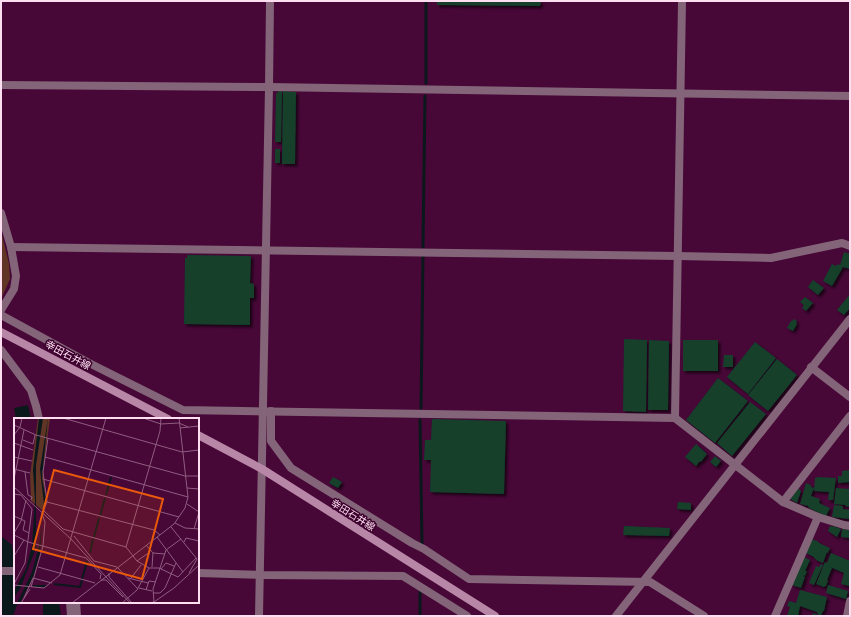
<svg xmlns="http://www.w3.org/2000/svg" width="851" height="617" viewBox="0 0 851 617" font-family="Figtree,'Noto Sans JP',sans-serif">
<defs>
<filter id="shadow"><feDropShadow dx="2.5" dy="2.5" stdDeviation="1" flood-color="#0009"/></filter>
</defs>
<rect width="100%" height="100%" fill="#470737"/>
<polygon fill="#613525" points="1,231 9,264 10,279 1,299"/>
<g fill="#0a181c">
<polygon points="28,405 31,419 16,419 14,408"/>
<polygon points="1,536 12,545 15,567 15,602 18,602 13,616 1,616"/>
<polygon points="43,602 59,602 61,616 43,616"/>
</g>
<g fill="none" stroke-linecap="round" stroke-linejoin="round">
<g stroke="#0a181c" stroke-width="3">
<polyline points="426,1 426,83"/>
<polyline points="423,247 425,96"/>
<polyline points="421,408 423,256"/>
<polyline points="420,420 422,545"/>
<polyline points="420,616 420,592"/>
</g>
</g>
<g fill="#12412c" filter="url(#shadow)">
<polygon points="437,1 541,1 540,6 437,5"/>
<polygon points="279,91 282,91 281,142 275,142 276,94"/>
<polygon points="283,91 296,92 295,164 282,164"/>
<rect x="275" y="149" width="5" height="14"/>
<polygon points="844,252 850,254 850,269 843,267 832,286 823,281 832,264 836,266 838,264 840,265"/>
<polygon points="187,255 251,256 250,283 254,284 254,298 250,298 250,325 184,324 185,258 187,258"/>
<polygon points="813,280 824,288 818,295 808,287"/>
<polygon points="850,294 850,308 844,315 837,310"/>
<polygon points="805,297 813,303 806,311 802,308 804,305 800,302"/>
<polygon points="794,319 797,321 796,323 797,324 793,331 787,328 791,321 792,321"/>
<polygon points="624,339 647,340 646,412 623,411"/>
<polygon points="649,340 669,341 668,410 648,410"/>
<rect x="683" y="340" width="35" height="31"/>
<polygon points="755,342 776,358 748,394 727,377"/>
<polygon points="724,355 733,355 733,367 723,367"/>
<polygon points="777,359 797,375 768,411 748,395"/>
<polygon points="718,378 748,401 715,443 686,420"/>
<polygon points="750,402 766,414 732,456 717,443"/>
<polygon points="432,419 506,421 504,494 430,492 431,460 424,460 425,440 431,440"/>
<polygon points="696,444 707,454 701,462 700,461 696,466 685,457"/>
<polygon points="715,456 721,461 716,467 710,462"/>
<polygon points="850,470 850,482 838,483 838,476 842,476 842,471"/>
<polygon points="333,477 342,482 338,488 329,483"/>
<polygon points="817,477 836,478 833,500 828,500 829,492 814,491 815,478 817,478"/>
<polygon points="806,483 811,485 811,487 814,488 811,496 820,499 819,503 830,508 826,516 809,508 808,506 800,504"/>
<polygon points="798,488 801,491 797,503 790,499"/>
<polygon points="836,488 850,489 850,507 845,506 846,505 834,504"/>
<polygon points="678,502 691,503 691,510 677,509"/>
<polygon points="834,505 843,506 843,509 850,510 850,519 832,517"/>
<polygon points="624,526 670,528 669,536 623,535"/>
<polygon points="830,526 833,527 833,526 841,529 837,537 828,531"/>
<polygon points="842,529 850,530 850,538 841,537"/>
<polygon points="812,539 819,542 819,543 830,548 828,553 827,552 823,563 816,560 817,560 814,558 814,557 806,553"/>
<polygon points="831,553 850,561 850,572 849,574 850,575 850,580 849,586 841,584 844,573 828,566 832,568 827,580 828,581 826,586 825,586 824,587 816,584 825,562 827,563"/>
<polygon points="804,557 810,560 805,571 807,571 805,576 804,575 803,576 805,577 801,588 792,585"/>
<polygon points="821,564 823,565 814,585 809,583 816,566 819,567"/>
<polygon points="828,585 848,591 846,599 826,593"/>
<polygon points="800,590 827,597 824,611 823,611 821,616 812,616 813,613 818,615 818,614 817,613 817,612 800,606 798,616 787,616 790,607 787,606 789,601 796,603"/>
</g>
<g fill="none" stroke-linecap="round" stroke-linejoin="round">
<g stroke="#836478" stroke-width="8">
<polyline points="1,85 269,87 850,96"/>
<polyline points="1,213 11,247 16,276 14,289 1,310"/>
<polyline points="11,247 678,256 771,258 842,243 850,246"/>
<polyline points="1,315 89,363 183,410 675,418 783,502 818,517 844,525 850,526"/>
<polyline points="1,350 31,390 36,406 39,419"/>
<polyline points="811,367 850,397"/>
<polyline points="271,411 271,441 291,468 412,543 424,549 469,579 650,582 704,616"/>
<polyline points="675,418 682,1"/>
<polyline points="783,502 850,416"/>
<polyline points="1,571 15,571"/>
<polyline points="198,573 260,575 403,576 467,616"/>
<polyline points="70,602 71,616"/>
<polyline points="76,602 77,616"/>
<polyline points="616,616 850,319"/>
<polyline points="775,616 818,517"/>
<polyline points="847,616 850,601"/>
</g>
<polyline stroke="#836478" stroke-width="8" points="259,616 269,87 270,1"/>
<g stroke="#b886a6" stroke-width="8">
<polyline points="1,332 168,419"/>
<polyline points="198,435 262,469 495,616"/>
</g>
</g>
<g text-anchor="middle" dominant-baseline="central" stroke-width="3" stroke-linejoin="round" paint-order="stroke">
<g font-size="10" fill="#fedef1" stroke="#3c002d">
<text transform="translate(68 355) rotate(28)">幸田石井線</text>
<text transform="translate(353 515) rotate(32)">幸田石井線</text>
</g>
</g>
<g transform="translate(14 418)">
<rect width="185" height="185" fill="#470737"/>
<path d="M 24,0 L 36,0 L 29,53 L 32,86 L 28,92 L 17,83 L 16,57 Z" fill="#613525"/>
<path d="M 25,0 L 29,0 L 22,47 L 22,130 L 6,171 L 0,179 L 0,173 L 12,151 L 18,128 L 21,83 L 19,52 ZM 34,0 L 28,60 L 32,82 L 30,87 L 26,51 ZM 28,105 L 26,135 L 20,157 L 6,185 L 3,185 L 18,154 L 25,128 Z" fill="#0a181c"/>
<path fill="none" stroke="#0a181c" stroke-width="2" d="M 92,77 L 97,59M 86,98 L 91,80M 80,119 L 85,100M 76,135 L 79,121M 68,161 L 73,143M 40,166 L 66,169 L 68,162M 19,168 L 32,168"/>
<path fill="none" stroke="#905d81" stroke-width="1" d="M 49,0 L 168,34 L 185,32M 129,0 L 147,6 L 165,5 L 174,9M 0,7 L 22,17 L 171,58 L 185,58M 166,10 L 185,8M 0,17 L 6,9 L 8,0M 9,22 L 19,26 L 21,17M 0,25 L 19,32M 0,39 L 18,43M 31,39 L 174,79M 0,51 L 16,55M 11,54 L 14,77 L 18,79 L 17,82M 0,61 L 10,12M 29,61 L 165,99M 0,69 L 57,121 L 116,185M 173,70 L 185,71M 0,76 L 7,77 L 18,91 L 11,145 L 0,166M 33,84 L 140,112 L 146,117M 173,86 L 185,94M 29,92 L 49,111 L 112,129 L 123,143 L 135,150M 0,98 L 11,103 L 9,112 L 15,115M 161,105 L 171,110 L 185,111M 157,109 L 183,141 L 175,155M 180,111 L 185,94M 0,115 L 7,103 L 12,82M 0,117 L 14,124 L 72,140 L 87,156 L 86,161M 60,118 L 80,143 L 103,149 L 124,171M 143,119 L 169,154M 170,124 L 172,120 L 185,123M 132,127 L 139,135 L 151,136M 112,129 L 146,13 L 147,0M 0,138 L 10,122M 123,143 L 136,134M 24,149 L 81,165M 138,149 L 139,135M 147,151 L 152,145 L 160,148M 95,155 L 95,159 L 118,185M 114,160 L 134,165M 117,160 L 127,147M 87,162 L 92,162 L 109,179M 0,167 L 30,170 L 46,157 L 92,0M 17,169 L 29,128 L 31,104 L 28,96 L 33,84 L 29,54 L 34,20M 125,170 L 138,173M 132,172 L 135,163 L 142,164M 139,175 L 146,175 L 151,170 L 162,145M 10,180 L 19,160 L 38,165M 140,184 L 139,171 L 152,132 L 167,121M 7,185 L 16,171M 58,185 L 160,106 L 171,90 L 174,79 L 165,0M 108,185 L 123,172 L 135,150 L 145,150 L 164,159 L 182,140M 132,185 L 140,184 L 160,170 L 185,147"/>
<path fill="#e8590c" fill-opacity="0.15" stroke="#e8590c" stroke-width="2" d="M 40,52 L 149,81 L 128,161 L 19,131 Z"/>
<rect width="185" height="185" fill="none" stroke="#fedef1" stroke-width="2"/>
</g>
<rect width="851" height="617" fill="none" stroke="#fedef1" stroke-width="4"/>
</svg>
